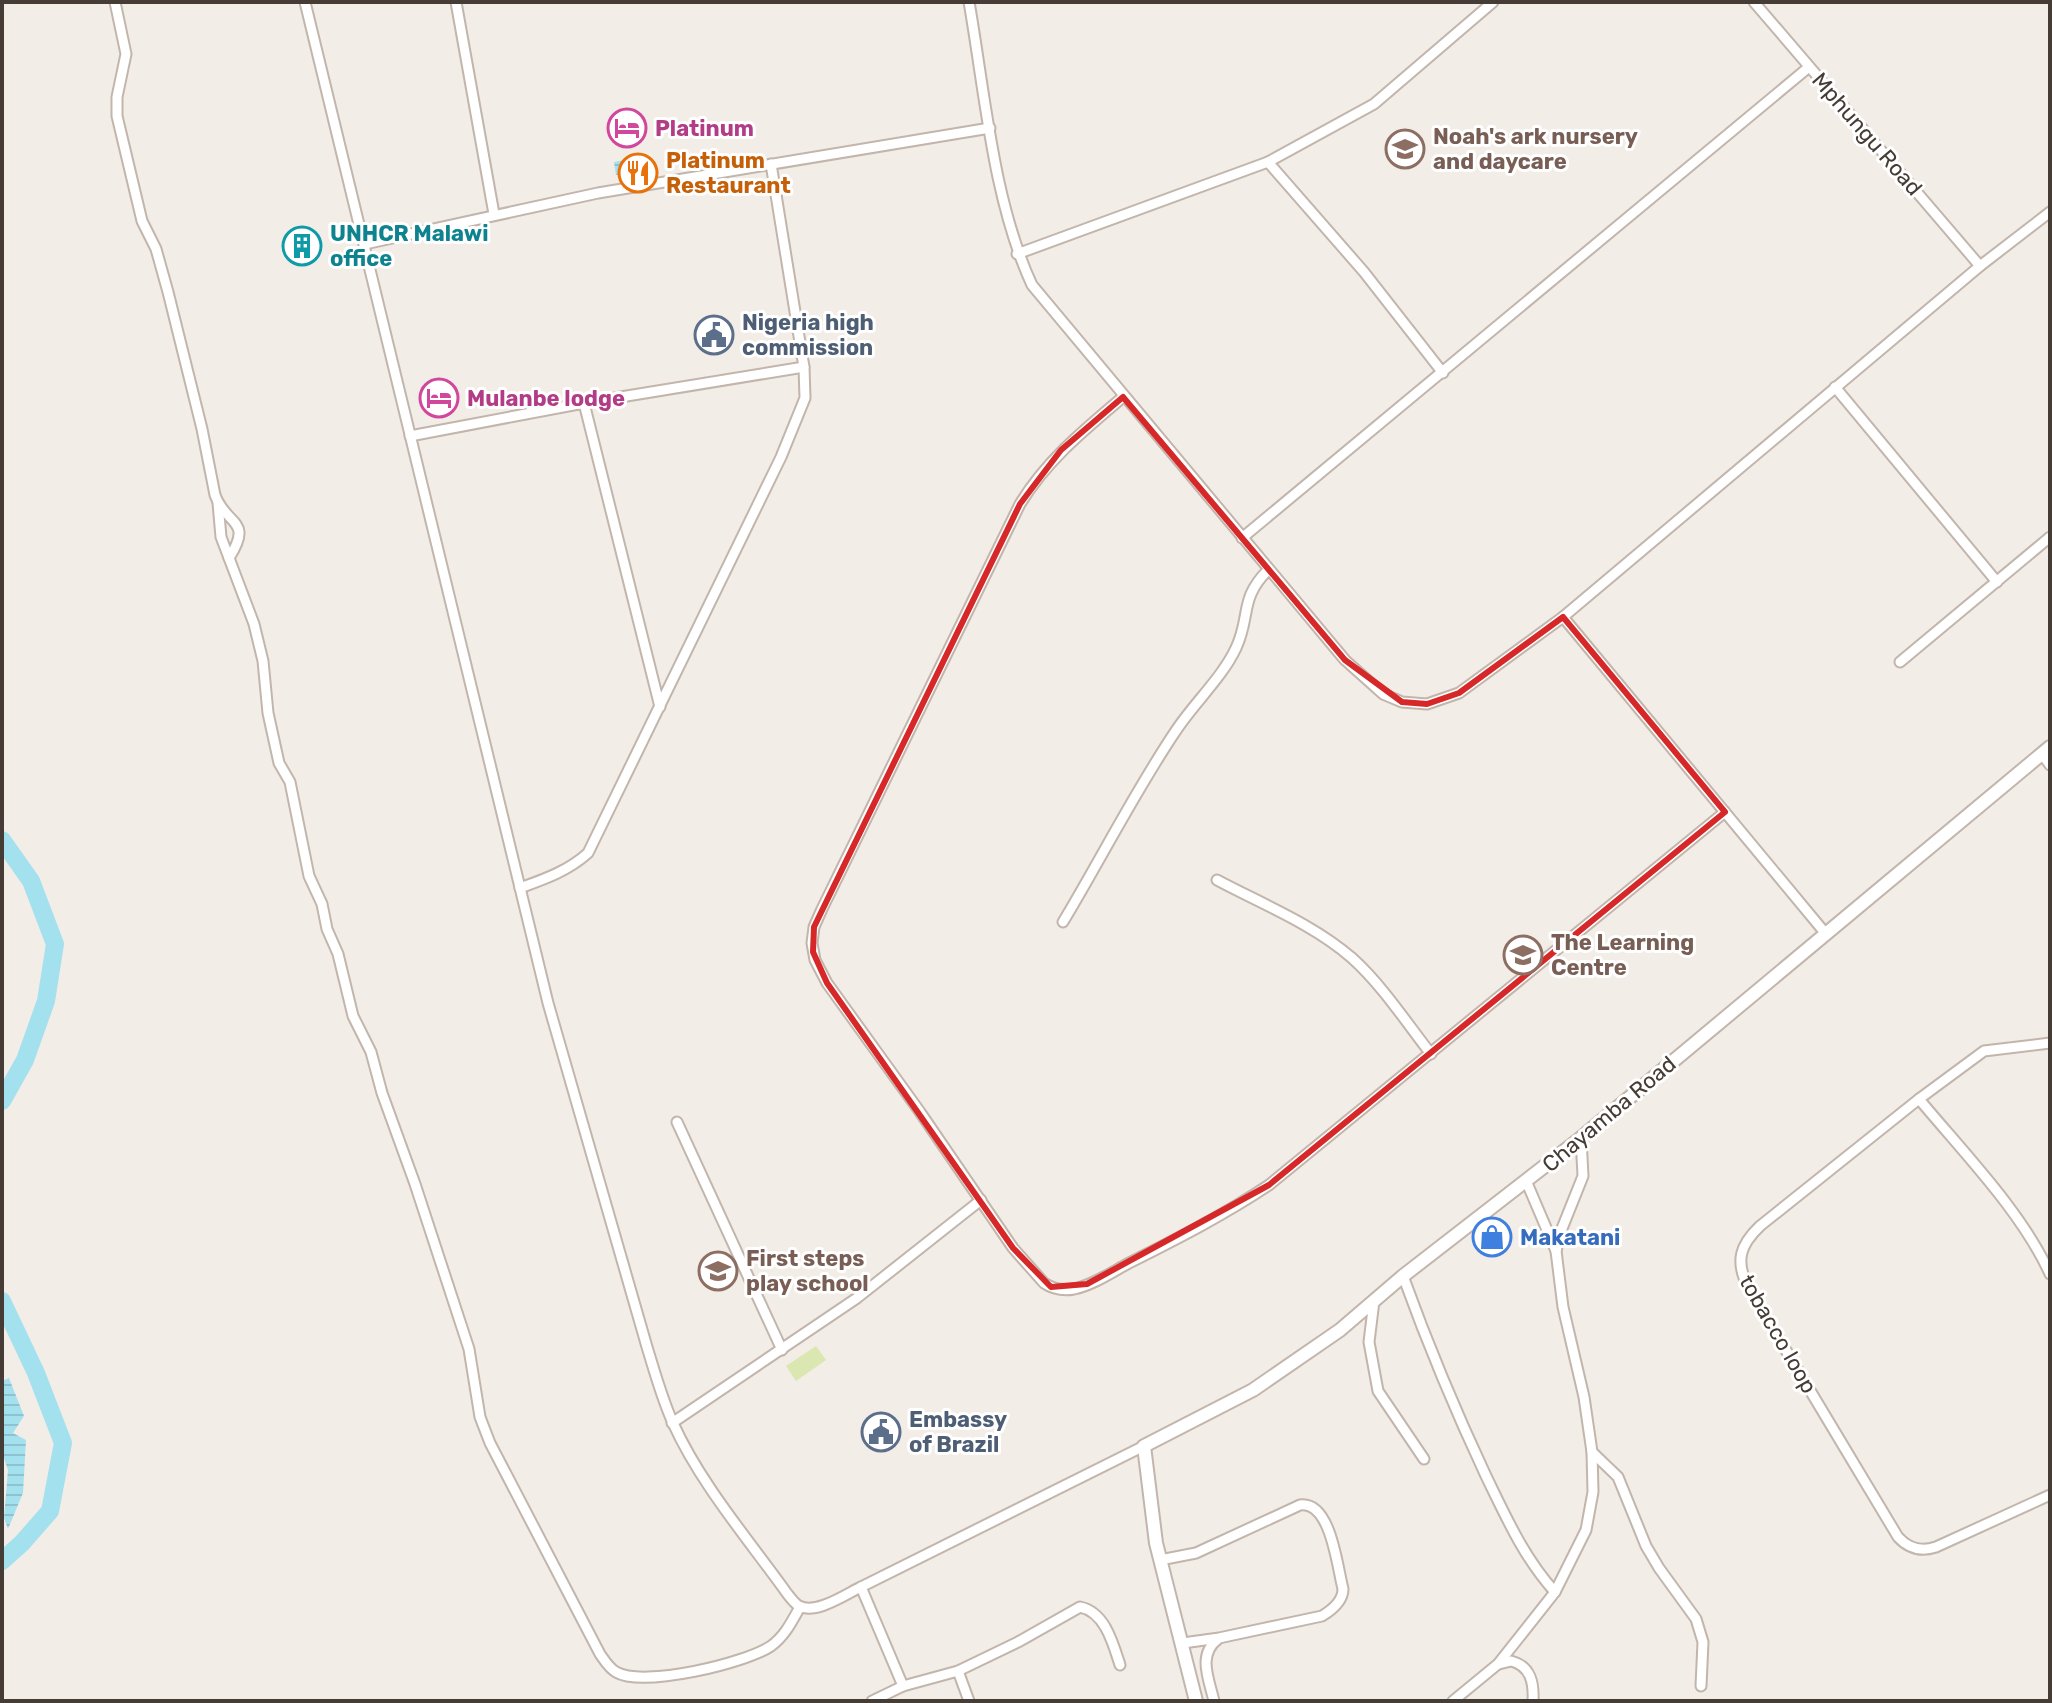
<svg xmlns="http://www.w3.org/2000/svg" width="2052" height="1703" viewBox="0 0 2052 1703" font-family="Rubik,sans-serif">
<defs>
<pattern id="water-rules" width="6" height="5" patternUnits="userSpaceOnUse" patternTransform="scale(2)"><rect width="6" height="5" fill="#a4e1ef"/><path d="M0 2.5h6" fill="none" stroke="#8fc2ce"/></pattern>
</defs>
<rect width="100%" height="100%" fill="#f3ede7"/>
<polygon fill="#dbe7b0" points="816,1346 826,1360 796,1381 786,1366"/>
<g fill="url(#water-rules)">
<polygon points="641,157 644,170 616,175 614,162"/>
<polygon points="9,1378 24,1416 13,1433 26,1440 23,1493 8,1529 4,1518 8,1470 2,1452 2,1381"/>
</g>
<g fill="none" stroke-linecap="round" stroke-linejoin="round">
<g stroke="#a4e1ef" stroke-width="18">
<polyline points="2,840 31,881 55,944 46,1001 25,1060 2,1101"/>
<polyline points="2,1301 36,1373 63,1443 50,1511 22,1543 2,1561"/>
</g>
<defs>
<g id="minor">
<path d="M 115,2 L 126,54 L 117,97 L 117,116 L 142,221 L 156,249 L 168,292 L 202,429 L 215,495 C 226,526 254,519 229,558 L 254,624 L 263,661 L 268,713 L 279,763 L 290,782 L 309,876 L 322,904 L 327,929 L 338,954 L 353,1016 L 371,1052 L 382,1093 L 415,1184 L 469,1349 L 480,1417 L 490,1443 L 600,1654 C 605,1661 609,1668 616,1672 C 643,1688 746,1663 771,1646 C 785,1636 792,1621 800,1607"/>
<path d="M 305,2 L 548,1003 L 647,1347 C 655,1373 662,1399 673,1423 C 700,1483 748,1539 786,1592 C 790,1597 794,1603 799,1606 C 816,1615 846,1594 861,1587 L 1144,1446"/>
<polyline points="456,2 494,214"/>
<path d="M 969,2 C 985,93 993,201 1032,285 L 1345,660 L 1383,694 L 1402,702 L 1427,704 L 1459,693 L 1563,617 L 1980,266 L 2050,212"/>
<polyline points="1754,2 1980,266"/>
<polyline points="1268,162 1364,272 1443,373"/>
<polyline points="365,244 598,193 990,128"/>
<polyline points="1017,254 1268,162 1374,104 1493,2"/>
<polyline points="1835,387 1997,582"/>
<path d="M 1123,397 C 1084,430 1047,460 1020,504 L 822,909 L 814,927 L 812,943 L 815,960 L 827,983 L 920,1112 L 1013,1248 L 1044,1283 C 1053,1289 1063,1291 1074,1289 C 1093,1285 1112,1272 1129,1263 C 1177,1239 1224,1215 1269,1185 L 1725,812"/>
<polyline points="584,403 660,707"/>
<polyline points="410,436 584,403 804,367"/>
<polyline points="218,503 221,537 229,558"/>
<polyline points="1242,538 1809,67"/>
<polyline points="1563,617 1826,934"/>
<polyline points="1900,662 2050,537"/>
<polyline points="2042,754 2050,765"/>
<path d="M 1217,880 C 1262,904 1313,924 1352,958 C 1382,985 1406,1022 1431,1054"/>
<path d="M 520,888 C 545,879 568,871 588,853 L 781,457 L 805,398 L 804,367 L 771,164"/>
<path d="M 1063,922 C 1101,859 1134,793 1175,732 C 1193,704 1222,678 1236,648 C 1251,616 1239,599 1268,570"/>
<polyline points="1919,1099 1984,1051 2050,1043"/>
<polyline points="677,1122 782,1350"/>
<polyline points="1527,1183 1556,1251"/>
<path d="M 2050,1274 C 2022,1212 1963,1152 1919,1099 L 1760,1226 C 1740,1245 1735,1261 1748,1287 L 1898,1537 C 1909,1549 1921,1552 1936,1547 L 2050,1495"/>
<path d="M 1403,1276 C 1428,1345 1455,1410 1486,1476 C 1506,1517 1524,1558 1555,1592"/>
<polyline points="1374,1301 1369,1342 1378,1391 1424,1459"/>
<polyline points="672,1423 857,1298 981,1200"/>
<polyline points="1592,1452 1618,1477 1646,1546 1659,1568 1696,1619 1703,1642 1701,1686"/>
<path d="M 1160,1560 L 1196,1553 L 1300,1505 C 1331,1501 1337,1566 1343,1589 C 1343,1601 1332,1610 1322,1616 L 1219,1638 L 1183,1643"/>
<polyline points="861,1587 903,1686"/>
<path d="M 1499,1664 L 1511,1661 C 1531,1666 1534,1683 1533,1701"/>
<polyline points="958,1671 969,1701"/>
<path d="M 872,1701 L 903,1686 L 958,1671 L 1018,1642 L 1080,1607 C 1105,1612 1113,1643 1120,1665"/>
<path d="M 1214,1701 C 1209,1679 1197,1655 1218,1639"/>
<polyline points="1453,1701 1498,1664 1555,1592 1586,1530 1593,1492 1592,1452 1584,1397 1563,1307 1556,1251 1561,1231 1583,1176 1581,1138"/>
</g>
<polyline id="tertiary" points="1196,1701 1156,1543 1144,1446 1253,1390 1340,1330 1403,1276 1581,1138 2050,747"/>
</defs>
<use href="#minor" stroke="#c2b5ac" stroke-width="13"/>
<use href="#tertiary" stroke="#c2b5ac" stroke-width="16"/>
<use href="#minor" stroke="#fff" stroke-width="9"/>
<use href="#tertiary" stroke="#fff" stroke-width="12"/>
</g>
<path fill="none" stroke="#d62828" stroke-width="6" stroke-linejoin="round" d="M 1123,397 L 1345,660 L 1402,702 L 1427,704 L 1459,693 L 1563,617 L 1725,812 L 1269,1185 L 1087,1284 L 1051,1287 L 1013,1248 L 827,983 L 813,952 L 814,927 L 1020,504 L 1061,450 Z"/>
<defs>
<symbol id="hotel-ring" viewBox="-11 -11 22 22"><circle r="9.5" fill="#fff" stroke="#d1479c" stroke-width="1.5"/><path d="M-6-4.5h1.5V1H6V5H4.5V3h-9V5H-6ZM-4 0a1.8 1.8 0 1 1 3.6 0ZM.5 0V-2.5h3Q6-2.5 6 0Z" fill="#d1479c"/></symbol>
<symbol id="school-ring" viewBox="-11 -11 22 22"><circle r="9.5" fill="#fff" stroke="#8d6e63" stroke-width="1.5"/><path d="M0-5L7-2L0 1L-7-2ZM-4 1L0 2.5L4 1V4Q0 6-4 4Z" fill="#8d6e63"/></symbol>
<symbol id="restaurant-ring" viewBox="-11 -11 22 22"><circle r="9.5" fill="#fff" stroke="#e8710a" stroke-width="1.5"/><path d="M-5-6h1v4h1v-4h1v4h1v-4h1v5L-1.5 .5V6h-2V.5L-5-1ZM5-6V6H3V1.5H1.5Q1.5-4 5-6Z" fill="#e8710a"/></symbol>
<symbol id="building-ring" viewBox="-11 -11 22 22"><circle r="9.5" fill="#fff" stroke="#0f9aa8" stroke-width="1.5"/><path d="M-4-6H4V6H1V3H-1V6H-4ZM-2.5-4.3h1.7v1.8h-1.7ZM.8-4.3h1.7v1.8H.8ZM-2.5-1h1.7V.8h-1.7ZM.8-1h1.7V.8H.8Z" fill="#0f9aa8"/></symbol>
<symbol id="civic-ring" viewBox="-11 -11 22 22"><circle r="9.5" fill="#fff" stroke="#5c6f8a" stroke-width="1.5"/><path d="M-.6-6.5H3V-4.5H.6V-3L4-1V1h2V6H-6V1h2V-1L-.6-3ZM-1.2 2.5V6h2.4V2.5Z" fill="#5c6f8a"/></symbol>
<symbol id="shop-ring" viewBox="-11 -11 22 22"><circle r="9.5" fill="#fff" stroke="#3f7fe0" stroke-width="1.5"/><path d="M-5-2.5h2.3a2.7 3.5 0 0 1 5.4 0H5L5.5 6h-11ZM-1.5-2.5h3a1.5 2.3 0 0 0-3 0Z" fill="#3f7fe0"/></symbol>
</defs>
<g fill-rule="evenodd">
<use href="#hotel-ring" x="605" y="106" width="44" height="44"/>
<use href="#school-ring" x="1383" y="127" width="44" height="44"/>
<use href="#restaurant-ring" x="616" y="151" width="44" height="44"/>
<use href="#building-ring" x="280" y="224" width="44" height="44"/>
<use href="#civic-ring" x="692" y="313" width="44" height="44"/>
<use href="#hotel-ring" x="417" y="376" width="44" height="44"/>
<use href="#school-ring" x="1501" y="933" width="44" height="44"/>
<use href="#shop-ring" x="1470" y="1215" width="44" height="44"/>
<use href="#school-ring" x="696" y="1249" width="44" height="44"/>
<use href="#civic-ring" x="859" y="1410" width="44" height="44"/>
</g>
<g text-anchor="middle" dominant-baseline="central" stroke-width="6" stroke-linejoin="round" paint-order="stroke">
<g font-size="22" font-weight="bold" fill="#b23c85" stroke="#fff" text-anchor="start">
<text x="655" y="128">Platinum</text>
<text x="467" y="398">Mulanbe lodge</text>
</g>
<g font-size="22" fill="#463c36" stroke="#fff">
<text transform="translate(1867 134) rotate(49)">Mphungu Road</text>
<text transform="translate(1609 1114) rotate(-40)">Chayamba Road</text>
<text transform="translate(1778 1334) rotate(60)">tobacco loop</text>
</g>
<g font-size="22" font-weight="bold" fill="#785e54" stroke="#fff" text-anchor="start">
<text x="1433" y="136">Noah's ark nursery<tspan x="1433" dy="25">and daycare</tspan></text>
<text x="1551" y="942">The Learning<tspan x="1551" dy="25">Centre</tspan></text>
<text x="746" y="1258">First steps<tspan x="746" dy="25">play school</tspan></text>
</g>
<g font-size="22" font-weight="bold" fill="#c56008" stroke="#fff" text-anchor="start">
<text x="666" y="160">Platinum<tspan x="666" dy="25">Restaurant</tspan></text>
</g>
<g font-size="22" font-weight="bold" fill="#0d838f" stroke="#fff" text-anchor="start">
<text x="330" y="233">UNHCR Malawi<tspan x="330" dy="25">office</tspan></text>
</g>
<g font-size="22" font-weight="bold" fill="#4e5e75" stroke="#fff" text-anchor="start">
<text x="742" y="322">Nigeria high<tspan x="742" dy="25">commission</tspan></text>
<text x="909" y="1419">Embassy<tspan x="909" dy="25">of Brazil</tspan></text>
</g>
<g font-size="22" font-weight="bold" fill="#366cbe" stroke="#fff" text-anchor="start">
<text x="1520" y="1237">Makatani</text>
</g>
</g>
<rect width="2052" height="1703" fill="none" stroke="#463c36" stroke-width="8"/>
</svg>
